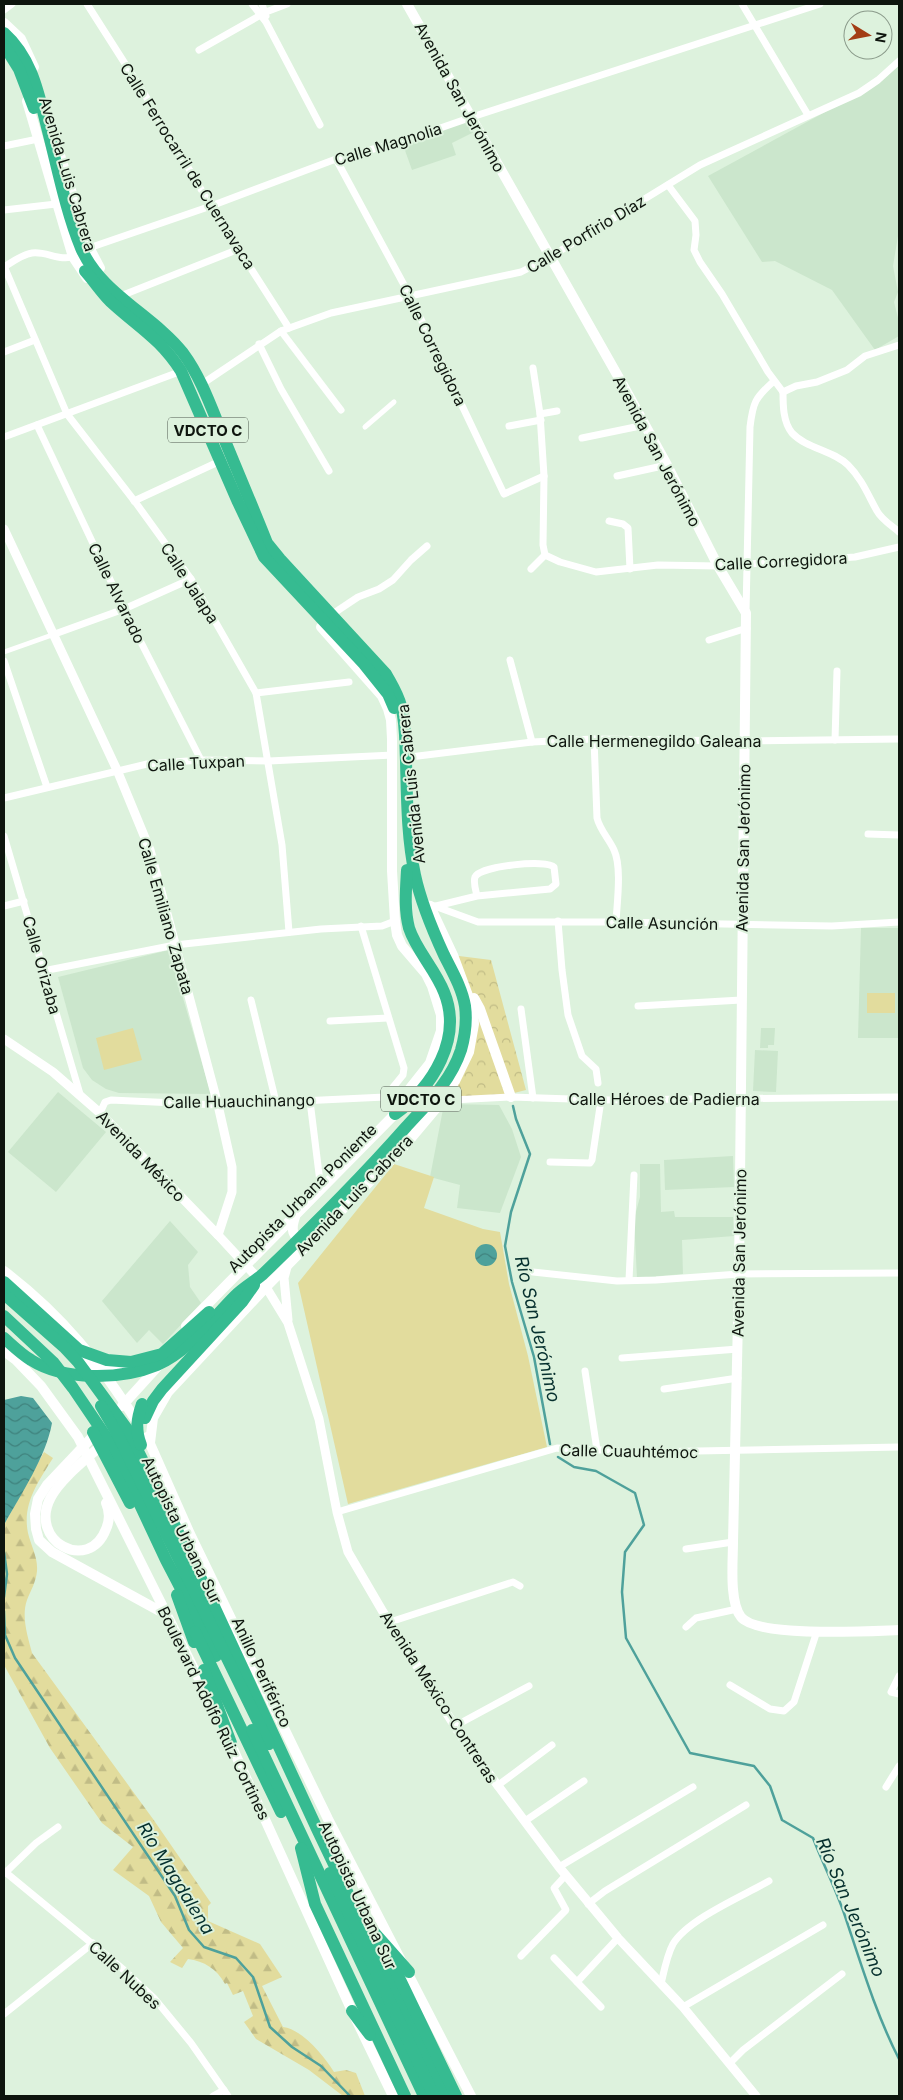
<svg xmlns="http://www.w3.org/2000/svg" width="903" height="2100" viewBox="0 0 903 2100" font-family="Inter,sans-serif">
<defs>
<pattern id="forest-firs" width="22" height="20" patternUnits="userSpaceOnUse" patternTransform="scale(1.25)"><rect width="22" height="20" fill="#e2dc9d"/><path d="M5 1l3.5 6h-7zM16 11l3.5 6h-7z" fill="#c1bc86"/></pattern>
<pattern id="park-crowns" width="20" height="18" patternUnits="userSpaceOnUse" patternTransform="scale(1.25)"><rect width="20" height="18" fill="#e2dc9d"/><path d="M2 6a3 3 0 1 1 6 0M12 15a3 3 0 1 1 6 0" fill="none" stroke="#c1bc86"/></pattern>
<pattern id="water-waves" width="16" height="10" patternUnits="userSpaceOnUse" patternTransform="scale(1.25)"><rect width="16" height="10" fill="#4ea19b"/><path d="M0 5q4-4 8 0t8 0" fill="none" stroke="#3f827d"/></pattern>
</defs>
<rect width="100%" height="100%" fill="#ddf2dd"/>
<g fill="#cbe6cc">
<polygon points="899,65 899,230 893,266 898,292 894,302 899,322 899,336 875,350 832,290 775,261 762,262 708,176 880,82"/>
<polygon points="472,119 476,131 452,143 456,155 412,170 402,142"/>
<polygon points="861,928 899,928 899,1038 858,1038"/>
<polygon points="169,950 211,1094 119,1093 106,1089 92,1080 83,1068 58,977"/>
<polygon points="761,1028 775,1028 774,1045 768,1045 768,1048 760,1048"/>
<polygon points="755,1050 778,1051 776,1092 753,1091"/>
<polygon points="58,1092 106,1132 56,1192 8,1152"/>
<polygon points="444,1104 499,1105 512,1129 521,1157 500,1213 457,1208 460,1185 430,1177"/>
<polygon points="733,1156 734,1187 665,1190 664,1160"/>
<polygon points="640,1164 660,1164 661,1212 674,1211 675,1217 733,1217 734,1236 682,1240 683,1274 637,1278 634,1219 640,1197"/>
<polygon points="170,1221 198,1252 188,1265 190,1287 201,1303 163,1344 149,1330 137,1343 102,1301"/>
</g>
<g fill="#e2dc9d">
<rect x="867" y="993" width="28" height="20"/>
<polygon points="133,1028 142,1060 104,1070 96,1038"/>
<polygon points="394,1164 434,1177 424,1208 483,1229 500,1232 509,1284 528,1356 547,1447 348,1504 298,1283"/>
</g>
<path fill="url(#forest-firs)" d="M 44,1452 L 53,1458 C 38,1482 22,1504 28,1533 C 31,1546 38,1557 37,1571 C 36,1582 31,1590 27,1600 C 21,1617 28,1637 32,1653 L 153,1819 L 211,1903 L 208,1906 L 208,1921 L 260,1944 L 282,1977 L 262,1986 L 283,2027 C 302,2029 324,2056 334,2072 L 346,2070 L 356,2073 L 365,2096 L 343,2096 L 309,2070 L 256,2039 L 244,2022 L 253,2016 L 243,1991 L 233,1995 L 227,1983 L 225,1984 C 217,1969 204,1961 188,1959 L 182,1968 L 170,1962 L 183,1948 L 161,1922 L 149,1896 L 113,1870 L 133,1847 L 102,1823 L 50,1748 L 4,1665 L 4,1525 Z"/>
<polygon fill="url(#park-crowns)" points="451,955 491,960 526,1090 510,1094 451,1099 437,1109 470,1026"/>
<g fill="url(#water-waves)">
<circle cx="486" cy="1255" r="11"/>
<path d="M 21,1396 L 33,1398 L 52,1423 C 46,1457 21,1494 4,1525 L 4,1400 Z"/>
</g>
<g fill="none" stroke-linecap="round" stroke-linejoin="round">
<g stroke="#4ea19b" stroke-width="2.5">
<polyline points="513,1106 516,1119 530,1154 511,1212 505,1246 512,1282 534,1357 550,1444"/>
<path d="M 558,1457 L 574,1467 L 596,1471 L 635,1493 L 644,1525 L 625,1552 L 622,1592 L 626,1638 L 690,1753 L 754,1766 L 770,1786 L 782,1820 L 813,1838 C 823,1864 836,1889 845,1916 C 861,1964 876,2014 899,2059"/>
<polyline points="4,1552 7,1574 4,1597"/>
<polyline points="4,1611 5,1635 15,1658 175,1896 189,1930 204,1947 236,1958 253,1977 270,2027 292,2047 321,2066 350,2096"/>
</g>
<g stroke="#fff" stroke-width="5">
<polyline points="365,427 394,402"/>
<polyline points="4,652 52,635"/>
</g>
<g stroke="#fff" stroke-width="7">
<polyline points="87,4 145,95 211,206 289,328"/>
<polyline points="252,4 266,22 320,125"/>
<polyline points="262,4 266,16"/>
<polyline points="742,4 808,115"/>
<polyline points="4,10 12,4"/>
<polyline points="199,50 266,12 287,4"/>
<polyline points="4,146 38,139"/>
<polyline points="336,159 410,296 504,494 544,476"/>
<polyline points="668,185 695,221 696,235 694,250 700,262 722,294 768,372 783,392"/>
<polyline points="4,210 56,204"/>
<polyline points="86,249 211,206 336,159 403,141 472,117 820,4"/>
<polyline points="4,266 67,414 136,503 191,579 256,693 282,845 289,932"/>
<path d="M 4,267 C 12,262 23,254 32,253 C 47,251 60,262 75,256"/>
<polyline points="123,295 239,249"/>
<polyline points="281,331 341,410"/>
<polyline points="259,344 281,389 329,471"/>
<polyline points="4,352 35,340"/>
<polyline points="533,368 540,414 544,476 543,545 545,555"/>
<polyline points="202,384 281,331 331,313 521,272 550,257 700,165 859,93 878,80 899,61"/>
<path d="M 783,392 C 783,405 783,422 792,433 C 807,449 833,450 848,465 C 862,479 868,495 877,511 C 881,519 892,526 899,532"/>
<polyline points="783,392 796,386 817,382 847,370 865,356 899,345"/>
<polyline points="540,414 557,411"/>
<polyline points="37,425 124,609 201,760"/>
<polyline points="509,426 541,420"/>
<polyline points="4,437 179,372"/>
<polyline points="582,438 645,425"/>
<polyline points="617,476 667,465"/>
<polyline points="134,501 216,463"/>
<polyline points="609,521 623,524 628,528 630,569"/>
<polyline points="545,555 560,562 596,572 658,565 718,566 855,557 899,547"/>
<polyline points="531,569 545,555"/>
<path d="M 746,612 L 750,427 C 753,402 755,398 774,381"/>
<polyline points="334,613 358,597 379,589 393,580 411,560 427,546"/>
<polyline points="52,635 124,609 191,579"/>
<polyline points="709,640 747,628"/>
<polyline points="510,660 532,742"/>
<polyline points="4,661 47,787"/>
<polyline points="256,693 349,682"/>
<path d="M 594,739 L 597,818 C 600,830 609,839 614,850 C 622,867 617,903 616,922"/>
<polyline points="835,740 837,671"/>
<polyline points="410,757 532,742 594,739 745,741 899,739"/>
<polyline points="4,798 147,764 201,760 269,761 393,755"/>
<polyline points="868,834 899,835"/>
<polyline points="4,836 80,1094"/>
<polyline points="429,904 478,922 616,922 832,926 899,922"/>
<polyline points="4,906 24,901"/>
<path d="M 436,906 L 477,896 L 550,889 L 556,884 L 554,867 C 547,859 480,866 475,877 C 473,882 476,891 477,896"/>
<polyline points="558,921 562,970 568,1015 582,1056 596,1069 598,1083"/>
<polyline points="361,926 404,1068 403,1075 385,1097"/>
<polyline points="43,971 175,945 321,929 382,926 395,921"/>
<polyline points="251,1000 276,1102"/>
<polyline points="638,1006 741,1000"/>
<polyline points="521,1009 533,1098"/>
<polyline points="330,1021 388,1018"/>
<polyline points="310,1101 321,1190"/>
<polyline points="438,1109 452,1100 511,1097 601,1100 899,1097"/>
<polyline points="100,1113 105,1102 111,1100 218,1105 385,1097 398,1097 407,1093"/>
<polyline points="550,1162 590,1163 592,1160 601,1100"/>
<polyline points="533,1272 617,1281 656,1280 739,1274 899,1273"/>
<polyline points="629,1280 634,1175"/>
<polyline points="622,1358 738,1349"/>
<polyline points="585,1371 597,1450"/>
<polyline points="664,1389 738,1378"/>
<polyline points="337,1512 557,1448 644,1452 899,1447"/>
<polyline points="686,1549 733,1542"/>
<polyline points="390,1622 513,1582 520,1586"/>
<polyline points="686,1627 696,1618 737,1609"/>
<polyline points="899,1676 891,1692 899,1694"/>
<polyline points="730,1685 770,1709 784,1711 794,1702 817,1631"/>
<polyline points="455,1726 529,1686"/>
<polyline points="497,1786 552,1745"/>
<polyline points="886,1787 899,1766"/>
<polyline points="525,1821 584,1781"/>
<polyline points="559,1867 693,1787"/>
<polyline points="4,1871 124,1970 154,1998 191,2043 228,2096"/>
<polyline points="5,1873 36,1843 58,1827"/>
<polyline points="588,1904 605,1891 746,1805"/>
<polyline points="521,1956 566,1910 554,1888 566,1875"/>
<polyline points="554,1958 601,2007"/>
<polyline points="577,1982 618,1938"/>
<path d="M 661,1984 C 664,1971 667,1955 673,1944 C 688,1919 743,1896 769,1881"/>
<polyline points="683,2007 823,1925"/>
<polyline points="4,2014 93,1943"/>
<polyline points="730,2063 743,2050 842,1974"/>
<polyline points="213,2096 224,2090"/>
</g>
<g stroke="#fff" stroke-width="9">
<polyline points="4,529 117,770 150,850 218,1105 232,1167 232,1192 218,1235"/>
<polyline points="4,1039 53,1072 100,1113 218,1235 266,1287 288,1323 319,1419 337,1512 348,1552 383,1612 463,1739 559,1867 618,1938 683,2007 756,2096"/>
<polyline points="287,1267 284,1278 288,1320"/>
</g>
<g stroke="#fff" stroke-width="10">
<path d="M 407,4 L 623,385 L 667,465 L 718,566 L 746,613 L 739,1274 L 733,1542 C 733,1561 729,1602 741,1617 C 758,1638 870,1631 899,1630"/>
<polyline points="4,23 21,39 34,67"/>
<polyline points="27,101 73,257 87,278"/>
<polyline points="60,155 89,247 100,268"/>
<polyline points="474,998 480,1009 511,1097"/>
<path d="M 295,1217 C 291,1228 291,1239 306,1241"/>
<path d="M 4,1271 C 63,1316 99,1362 139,1425"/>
<polyline points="186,1326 395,1114 407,1092 430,1063 441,1031 441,1015 432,986 426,974 402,946 397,935 395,921 392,871 392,739 391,720 388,709 382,696 321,627"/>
<polyline points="4,1351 16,1360 41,1386 78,1437 212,1705"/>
<path d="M 77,1354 C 95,1371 106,1369 130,1367"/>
<polyline points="122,1406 161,1363"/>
<polyline points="98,1431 47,1485 38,1499 35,1514 36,1529 39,1540 52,1552 167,1615"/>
<polyline points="147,1437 190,1534 328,1819 471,2096"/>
<path d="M 105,1442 C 88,1458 62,1477 51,1497 C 27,1541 89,1574 106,1529 C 110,1520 110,1512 106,1503"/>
<polyline points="150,1443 153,1418 168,1392 266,1287 401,1150 438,1106 455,1081 469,1052 474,1024 473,1009 453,955 430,906"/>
<polyline points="228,1738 352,2011 393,2096"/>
</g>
<g stroke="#36bb91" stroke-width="12">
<path d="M 4,33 C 33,59 39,96 48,131 C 58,170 66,211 81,248 C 101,294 153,315 183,353 C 200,376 210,404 221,431 C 236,468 252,505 267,543 L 280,559 L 386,674 C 392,685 398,694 401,706 C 406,724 405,742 406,761 C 407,798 407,838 415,875 C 421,903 432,929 444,955 C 452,971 462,988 465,1006 C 467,1021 465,1036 461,1050 C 451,1081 427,1104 406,1127 C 361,1178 312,1227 263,1274 C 254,1282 244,1287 235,1296 C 211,1320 189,1351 157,1365 C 121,1380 64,1381 31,1360 C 21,1354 12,1345 4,1338"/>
<polyline points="4,45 19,69 34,108"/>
<path d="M 85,271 C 94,281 101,292 110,301 C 138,327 160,338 181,371 L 238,502 L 264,557 L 364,664 L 388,694 L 394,708"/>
<path d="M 395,1114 C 433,1087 463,1038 444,992 C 435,969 416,950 409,928 C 404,909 406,889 407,870"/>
<polyline points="4,1282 79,1350 107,1360 131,1362 162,1354 209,1312"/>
<polyline points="4,1294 64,1347 78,1362 127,1429 206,1589 318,1831 445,2096"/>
<polyline points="4,1316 53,1362 73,1388 113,1447 166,1560 216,1656"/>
<polyline points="101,1406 118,1435 269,1744"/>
<polyline points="145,1418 153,1401 162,1389 242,1302 254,1285"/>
<polyline points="93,1432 130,1503"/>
<path d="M 141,1445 C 135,1430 137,1419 142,1404"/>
<polyline points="177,1595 194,1642"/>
<polyline points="195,1632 281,1812"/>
<polyline points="204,1670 231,1743"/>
<polyline points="252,1730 424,2096"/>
<polyline points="301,1848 315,1904 405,2096"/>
<polyline points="330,1873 434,2096"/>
<polyline points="371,1929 409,1972"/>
<polyline points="392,1963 456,2096"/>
<polyline points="352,2011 370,2035"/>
</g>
</g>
<g text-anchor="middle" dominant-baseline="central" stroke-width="4" stroke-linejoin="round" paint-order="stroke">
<g fill="#ddf2dd" stroke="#4c574c" stroke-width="1">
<rect x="168" y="417.5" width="80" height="25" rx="4"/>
<rect x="381" y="1086.5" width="80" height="25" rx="4"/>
</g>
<g font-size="15" font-weight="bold" fill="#0e150e">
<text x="208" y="430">VDCTO C</text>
<text x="421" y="1099">VDCTO C</text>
</g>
<g font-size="16" fill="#0e150e" stroke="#ddf2dd">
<text transform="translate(460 97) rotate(61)">Avenida San Jerónimo</text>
<text transform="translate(388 144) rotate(-17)">Calle Magnolia</text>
<text transform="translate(188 166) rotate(58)">Calle Ferrocarril de Cuernavaca</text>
<text transform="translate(68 174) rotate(73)">Avenida Luis Cabrera</text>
<text transform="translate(586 234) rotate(-31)">Calle Porfirio Díaz</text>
<text transform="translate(433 345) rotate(64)">Calle Corregidora</text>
<text transform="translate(657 451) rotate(62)">Avenida San Jerónimo</text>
<text transform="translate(781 561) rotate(-3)">Calle Corregidora</text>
<text transform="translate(190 583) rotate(57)">Calle Jalapa</text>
<text transform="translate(117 593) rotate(64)">Calle Alvarado</text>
<text x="654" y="741">Calle Hermenegildo Galeana</text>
<text transform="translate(196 763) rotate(-3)">Calle Tuxpan</text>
<text transform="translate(411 784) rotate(-96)">Avenida Luis Cabrera</text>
<text transform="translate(743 848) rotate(-89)">Avenida San Jerónimo</text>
<text transform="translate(166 916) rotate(74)">Calle Emiliano Zapata</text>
<text transform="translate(662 923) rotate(1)">Calle Asunción</text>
<text transform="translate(42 965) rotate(74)">Calle Orizaba</text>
<text x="664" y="1099">Calle Héroes de Padierna</text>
<text transform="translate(239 1101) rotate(-1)">Calle Huauchinango</text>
<text transform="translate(141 1156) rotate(46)">Avenida México</text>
<text transform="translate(354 1195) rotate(-46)">Avenida Luis Cabrera</text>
<text transform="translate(302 1198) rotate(-45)">Autopista Urbana Poniente</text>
<text transform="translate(739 1253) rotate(-89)">Avenida San Jerónimo</text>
<text transform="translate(629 1451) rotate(1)">Calle Cuauhtémoc</text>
<text transform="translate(182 1530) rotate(64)">Autopista Urbana Sur</text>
<text transform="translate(262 1672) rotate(65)">Anillo Periférico</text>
<text transform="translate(439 1697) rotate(57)">Avenida México-Contreras</text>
<text transform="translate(214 1713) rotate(64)">Boulevard Adolfo Ruiz Cortines</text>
<text transform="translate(358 1895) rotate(65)">Autopista Urbana Sur</text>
<text transform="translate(125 1975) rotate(43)">Calle Nubes</text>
</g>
<g font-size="18" font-style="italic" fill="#06302e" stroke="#ddf2dd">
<text transform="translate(538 1329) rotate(77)">Río San Jerónimo</text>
<text transform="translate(176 1878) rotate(58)">Río Magdalena</text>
<text transform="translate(851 1907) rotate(67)">Río San Jerónimo</text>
</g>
</g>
<rect width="903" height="2100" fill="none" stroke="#0e150e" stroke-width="10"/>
<g transform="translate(868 35) rotate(100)"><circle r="24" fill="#ddf2dd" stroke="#8a9a8a"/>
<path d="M0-4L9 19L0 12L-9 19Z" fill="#a33d15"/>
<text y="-8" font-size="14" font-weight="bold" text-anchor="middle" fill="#0e150e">N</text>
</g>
</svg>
